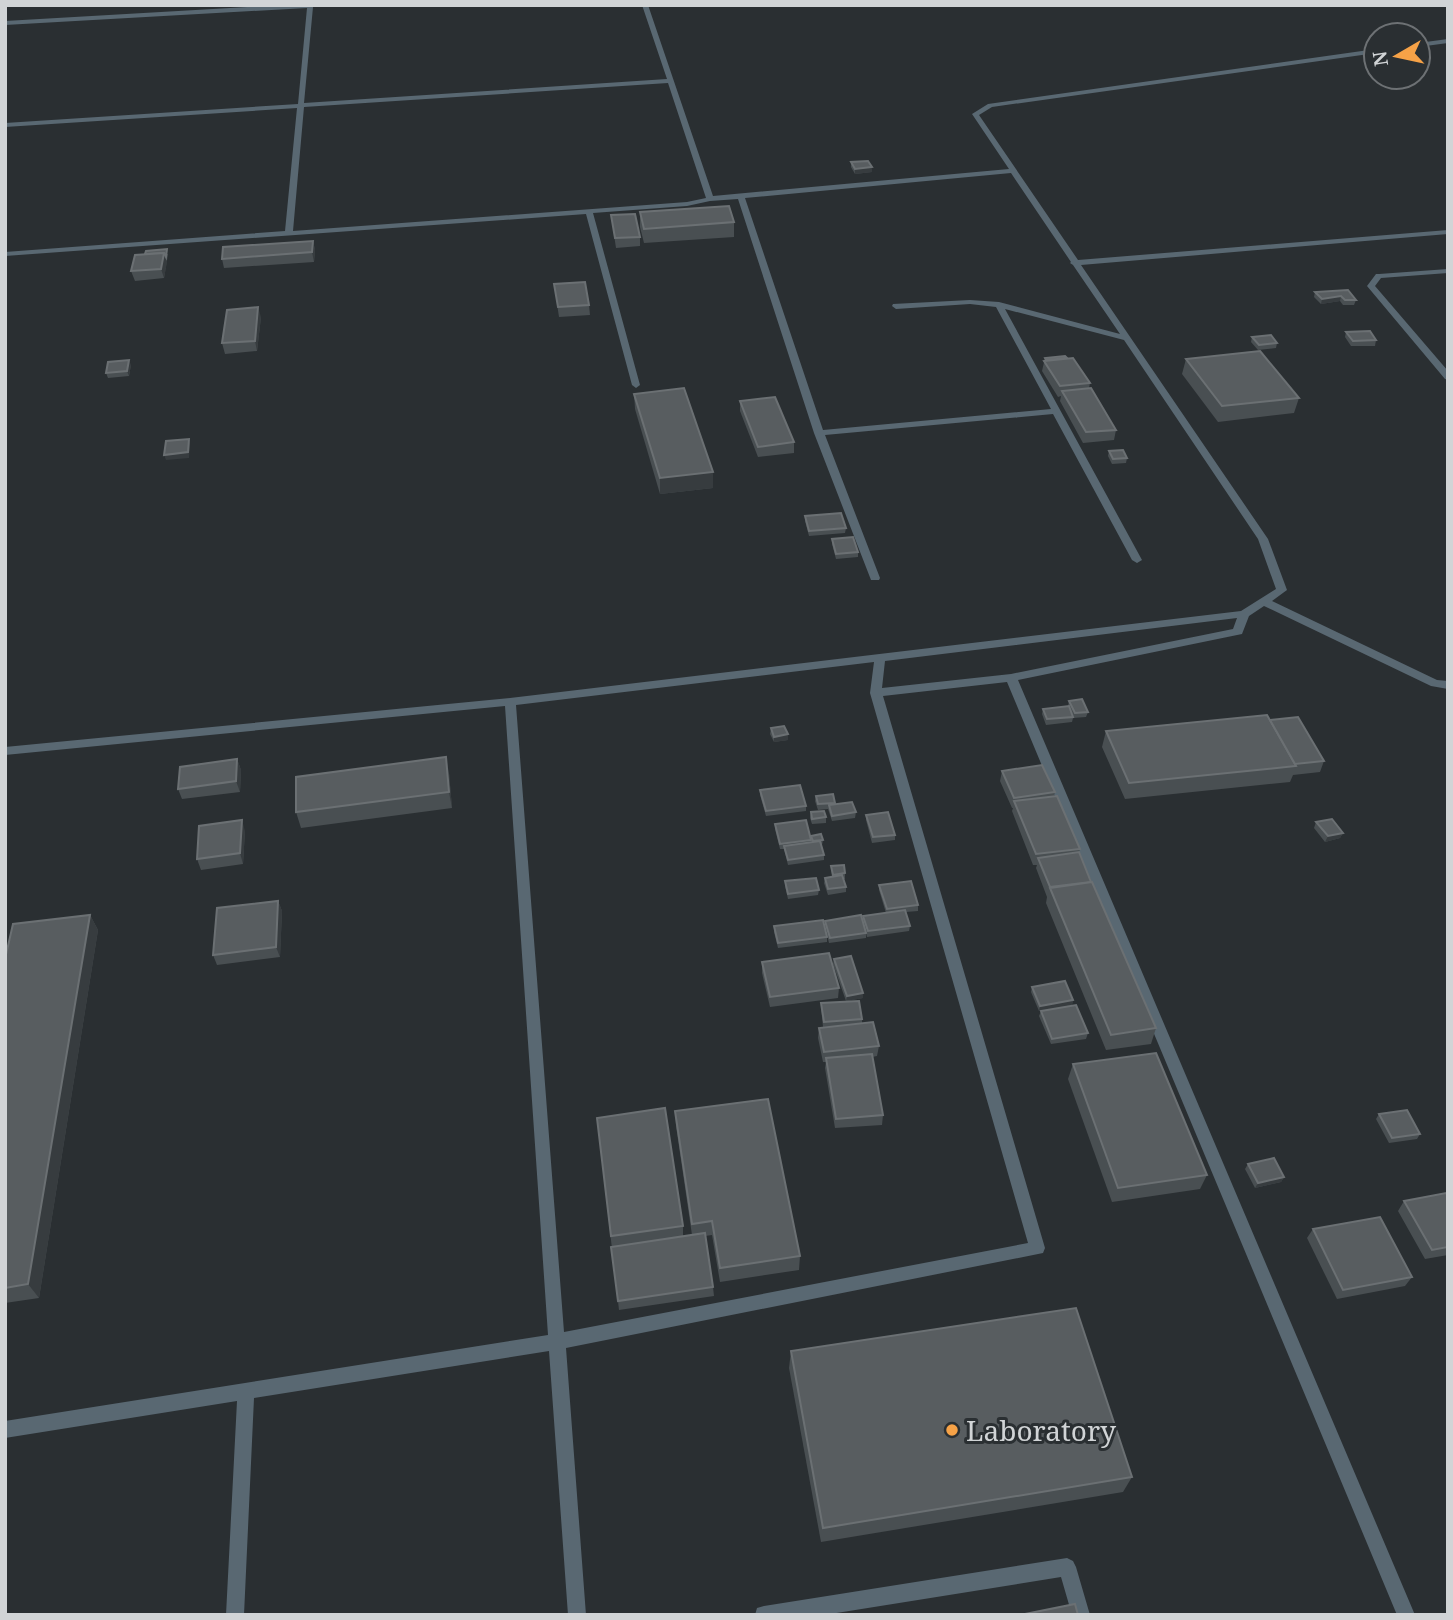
<svg xmlns="http://www.w3.org/2000/svg" width="1453" height="1620" viewBox="0 0 1453 1620" font-family="'Noto Serif',serif">
<rect width="100%" height="100%" fill="#2a2f32"/>
<g fill="none" stroke-linecap="round" stroke-linejoin="round">
<g fill="#596872" fill-rule="evenodd">
<path d="M 284,5 L 323,5 L 313,7 L 304,103 L 667,79 L 642,5 L 648,5 L 713,196 L 1009,169 L 972,114 L 988,104 L 1376,49 L 1376,53 L 992,107 L 979,115 L 1078,260 L 1448,230 L 1448,234 L 1081,265 L 1268,539 L 1287,590 L 1272,601 L 1437,680 L 1448,681 L 1448,689 L 1431,686 L 1264,606 L 1249,616 L 1242,634 L 1018,680 L 1415,1615 L 1397,1615 L 1007,682 L 883,696 L 1045,1248 L 1043,1253 L 566,1348 L 586,1615 L 568,1615 L 549,1351 L 254,1398 L 244,1615 L 226,1615 L 237,1401 L 5,1438 L 5,1421 L 548,1335 L 505,706 L 5,755 L 5,747 L 510,698 L 1241,611 L 1276,589 L 1258,539 L 1124,340 L 1005,309 L 1142,560 L 1137,563 L 1132,560 L 1053,414 L 825,435 L 880,578 L 879,580 L 871,580 L 814,433 L 738,199 L 710,201 L 687,206 L 593,213 L 640,385 L 636,388 L 632,385 L 586,214 L 5,256 L 5,252 L 285,231 L 297,108 L 5,127 L 5,123 L 298,104 L 307,8 L 5,25 L 5,21 ZM 668,83 L 706,198 L 687,202 L 293,231 L 304,107 ZM 1011,173 L 1071,262 L 1070,263 L 1073,265 L 1120,334 L 999,302 L 970,300 L 893,304 L 892,306 L 896,309 L 970,304 L 996,307 L 1051,409 L 823,430 L 745,198 ZM 1237,618 L 1233,629 L 1011,674 L 882,688 L 885,661 ZM 874,662 L 870,693 L 1028,1243 L 564,1332 L 516,705 Z"/>
<polygon points="1448,39 1448,43 1418,47 1418,43"/>
<polygon points="1448,269 1448,273 1381,278 1375,286 1448,371 1448,380 1445,379 1367,286 1376,274 1379,274"/>
<polygon points="1067,1558 1073,1561 1076,1567 1090,1615 1072,1615 1061,1577 824,1615 755,1615 757,1608 764,1606"/>
</g>
</g>
<g fill="#494f52">
<polygon points="851,162 872,172 855,174 851,167"/>
<polygon points="640,212 734,222 734,237 644,243 640,227"/>
<polygon points="611,215 640,237 640,246 616,248"/>
<polygon points="313,241 315,250 314,262 224,268 222,259"/>
<polygon points="145,254 168,254 164,278 135,281 131,271"/>
<polygon points="554,284 589,305 590,315 559,317"/>
<polygon points="1348,290 1356,300 1354,305 1343,305 1340,301 1321,304 1314,297 1315,292"/>
<polygon points="261,317 257,351 225,354 222,343"/>
<polygon points="1346,332 1376,340 1375,346 1351,346 1345,337"/>
<polygon points="1252,337 1277,343 1276,348 1258,350 1251,342"/>
<polygon points="1045,358 1090,383 1089,388 1116,430 1114,440 1083,443 1060,401 1061,396 1058,397 1042,371"/>
<polygon points="1186,359 1299,398 1294,413 1218,422 1182,374"/>
<polygon points="131,365 129,376 108,378 106,373"/>
<polygon points="634,394 713,488 660,494 635,409"/>
<polygon points="740,401 794,442 794,453 758,457 740,411"/>
<polygon points="1109,451 1127,458 1126,463 1112,464 1108,456"/>
<polygon points="805,516 846,528 845,533 809,536 805,521"/>
<polygon points="832,539 858,552 858,557 836,559 832,544"/>
<polygon points="1069,701 1088,712 1086,717 1073,718 1072,722 1046,725 1042,714 1043,709 1068,706"/>
<polygon points="1270,720 1324,761 1320,772 1293,775 1290,782 1125,799 1102,747 1106,731"/>
<polygon points="771,728 788,734 788,740 774,742 770,734"/>
<polygon points="237,759 241,770 240,792 182,799 178,789"/>
<polygon points="1002,771 1055,792 1054,796 1080,849 1079,853 1156,1028 1151,1044 1106,1050 1046,903 1047,897 1036,868 1037,865 1033,865 1012,811 1013,808 1012,808 1000,781"/>
<polygon points="449,773 452,808 301,828 296,812"/>
<polygon points="760,790 806,806 806,811 766,816 760,795"/>
<polygon points="816,796 835,803 835,804 856,812 855,818 832,821 828,809 818,810 815,801"/>
<polygon points="811,812 826,817 826,823 812,824 810,818"/>
<polygon points="866,815 895,835 895,840 872,843 866,820"/>
<polygon points="1316,822 1343,833 1340,838 1325,842 1314,828"/>
<polygon points="775,824 811,840 811,836 823,840 822,845 821,845 824,855 824,860 788,865 784,849 780,849 775,829"/>
<polygon points="245,831 243,864 201,870 197,859"/>
<polygon points="831,866 845,873 845,879 844,879 846,887 846,892 828,895 824,883 825,878 832,877"/>
<polygon points="785,881 819,890 818,895 788,899 785,886"/>
<polygon points="879,885 918,905 918,911 906,912 910,926 909,931 867,937 866,933 866,938 829,943 825,926 825,921 863,920 863,916 886,913 879,890"/>
<polygon points="278,901 282,911 280,957 217,965 213,955"/>
<polygon points="90,915 98,930 39,1298 5,1303 5,959"/>
<polygon points="774,926 827,937 827,942 778,948 774,932"/>
<polygon points="834,959 863,993 863,998 846,1001 833,964"/>
<polygon points="762,962 839,988 838,998 770,1007 762,973"/>
<polygon points="1032,987 1073,1000 1072,1005 1039,1011 1031,992"/>
<polygon points="821,1003 862,1019 862,1023 879,1046 877,1056 872,1057 883,1115 882,1125 835,1128 825,1068 826,1062 823,1062 818,1038 819,1028 839,1026 823,1027 821,1008"/>
<polygon points="1041,1011 1088,1033 1086,1039 1051,1044 1039,1016"/>
<polygon points="1073,1064 1207,1175 1200,1189 1112,1202 1068,1079"/>
<polygon points="675,1111 800,1256 799,1270 720,1282 712,1235 705,1236 713,1287 714,1296 619,1310 597,1118 683,1226 683,1236 692,1235 676,1126"/>
<polygon points="1379,1114 1420,1134 1417,1139 1389,1143 1376,1119"/>
<polygon points="1248,1164 1284,1177 1281,1182 1255,1188 1245,1169"/>
<polygon points="1448,1196 1448,1255 1425,1259 1398,1211 1404,1201"/>
<polygon points="1313,1229 1412,1277 1405,1286 1337,1299 1307,1238"/>
<polygon points="791,1351 1132,1477 1123,1492 821,1542 789,1368"/>
</g>
<g fill="#373c3f">
<polygon points="872,167 872,172 855,174 855,169"/>
<polygon points="313,241 315,250 314,262 312,252"/>
<polygon points="164,253 167,262 164,278 161,269"/>
<polygon points="1341,296 1340,301 1321,304 1322,299"/>
<polygon points="258,307 261,317 257,351 255,341"/>
<polygon points="129,360 131,365 129,376 127,371"/>
<polygon points="189,439 190,444 189,458 166,460 164,455"/>
<polygon points="713,472 713,488 660,494 660,478"/>
<polygon points="788,734 788,740 774,742 774,737"/>
<polygon points="446,757 449,773 452,808 449,792"/>
<polygon points="237,759 241,770 240,792 236,781"/>
<polygon points="242,820 245,831 243,864 240,853"/>
<polygon points="1343,833 1340,838 1325,842 1328,836"/>
<polygon points="278,901 282,911 280,957 276,947"/>
<polygon points="90,915 98,930 39,1298 28,1284"/>
<polygon points="863,993 863,998 846,1001 847,996"/>
<polygon points="1073,1000 1072,1005 1039,1011 1040,1006"/>
<polygon points="1284,1177 1281,1182 1255,1188 1258,1183"/>
</g>
<g fill="#585d60" stroke="#6b7073" stroke-width="2">
<polygon points="868,161 872,167 855,169 851,162"/>
<polygon points="729,206 734,222 644,229 640,212"/>
<polygon points="635,214 640,237 615,238 611,215"/>
<polygon points="313,241 312,252 222,259 223,247"/>
<polygon points="167,249 166,257 164,253 145,254 146,251"/>
<polygon points="164,253 161,269 131,271 135,255"/>
<polygon points="585,282 589,305 558,307 554,284"/>
<polygon points="1348,290 1356,300 1345,300 1341,296 1322,299 1315,292"/>
<polygon points="258,307 255,341 222,343 227,310"/>
<polygon points="1370,331 1376,340 1353,341 1346,332"/>
<polygon points="1271,335 1277,343 1259,345 1252,337"/>
<polygon points="1260,351 1299,398 1222,406 1186,359"/>
<polygon points="1065,356 1067,358 1046,360 1045,358"/>
<polygon points="1073,358 1090,383 1060,386 1044,361"/>
<polygon points="129,360 127,371 106,373 108,362"/>
<polygon points="684,388 713,472 660,478 634,394"/>
<polygon points="1091,388 1116,430 1086,432 1062,391"/>
<polygon points="775,397 794,442 758,447 740,401"/>
<polygon points="189,439 188,452 164,455 166,441"/>
<polygon points="1123,450 1127,458 1113,459 1109,451"/>
<polygon points="841,513 846,528 809,531 805,516"/>
<polygon points="853,537 858,552 836,554 832,539"/>
<polygon points="1082,699 1088,712 1075,713 1069,701"/>
<polygon points="1069,706 1073,717 1047,719 1043,709"/>
<polygon points="1267,715 1296,766 1129,783 1106,731"/>
<polygon points="1298,717 1324,761 1295,764 1270,720"/>
<polygon points="784,726 788,734 774,737 771,728"/>
<polygon points="446,757 449,792 296,812 296,777"/>
<polygon points="237,759 236,781 178,789 180,767"/>
<polygon points="1042,765 1055,792 1014,798 1002,771"/>
<polygon points="800,785 806,806 766,811 760,790"/>
<polygon points="833,794 835,803 818,804 816,796"/>
<polygon points="1057,796 1080,849 1036,854 1014,801"/>
<polygon points="852,802 856,812 832,816 829,805"/>
<polygon points="824,811 826,817 812,819 811,812"/>
<polygon points="888,812 895,835 873,837 866,815"/>
<polygon points="1332,819 1343,833 1328,836 1316,822"/>
<polygon points="242,820 240,853 197,859 199,826"/>
<polygon points="806,820 811,840 780,844 775,824"/>
<polygon points="821,834 823,840 813,841 811,836"/>
<polygon points="820,841 824,855 788,860 784,846"/>
<polygon points="1079,852 1091,882 1050,887 1038,858"/>
<polygon points="844,865 845,873 833,875 831,866"/>
<polygon points="842,875 846,887 828,889 825,878"/>
<polygon points="816,878 819,890 788,894 785,881"/>
<polygon points="911,881 918,905 887,909 879,885"/>
<polygon points="1092,882 1156,1028 1111,1035 1050,888"/>
<polygon points="278,901 276,947 213,955 217,908"/>
<polygon points="905,910 910,926 868,931 863,916"/>
<polygon points="90,915 28,1284 5,1288 5,959 13,924"/>
<polygon points="861,915 866,933 830,938 825,921"/>
<polygon points="823,920 827,937 778,943 774,926"/>
<polygon points="829,953 839,988 770,997 762,962"/>
<polygon points="851,956 863,993 847,996 834,959"/>
<polygon points="1065,981 1073,1000 1040,1006 1032,987"/>
<polygon points="859,1001 862,1019 824,1022 821,1003"/>
<polygon points="1076,1005 1088,1033 1052,1039 1041,1011"/>
<polygon points="873,1022 879,1046 824,1052 819,1028"/>
<polygon points="1156,1053 1207,1175 1118,1188 1073,1064"/>
<polygon points="872,1054 883,1115 836,1119 826,1058"/>
<polygon points="768,1099 800,1256 720,1268 712,1221 692,1224 675,1111"/>
<polygon points="665,1108 683,1226 611,1236 597,1118"/>
<polygon points="1407,1110 1420,1134 1392,1138 1379,1114"/>
<polygon points="1274,1158 1284,1177 1258,1183 1248,1164"/>
<polygon points="1446,1193 1448,1196 1448,1247 1432,1250 1404,1201"/>
<polygon points="1380,1217 1412,1277 1343,1290 1313,1229"/>
<polygon points="705,1233 713,1287 618,1301 611,1247"/>
<polygon points="1076,1308 1132,1477 823,1528 791,1351"/>
<polygon points="1075,1604 1078,1615 1020,1615"/>
</g>
<circle fill="#f6a247" stroke="#2a2f32" stroke-width="2.5" cx="952" cy="1430" r="7"/>
<g text-anchor="middle" dominant-baseline="central" stroke-width="6" stroke-linejoin="round" paint-order="stroke">
<g font-size="28" fill="#d1d4d6" stroke="#2a2f32" text-anchor="start">
<text x="966" y="1430">Laboratory</text>
</g>
</g>
<rect width="1453" height="1620" fill="none" stroke="#d1d4d6" stroke-width="14"/>
<g transform="translate(1397 56) rotate(261)"><circle r="33" fill="#2a2f32" stroke="#6d7174" stroke-width="2"/>
<path d="M0-5L12 26L0 18L-12 26Z" fill="#f6a247"/>
<text y="-10" font-size="19" font-weight="bold" text-anchor="middle" fill="#d1d4d6">N</text>
</g>
</svg>
